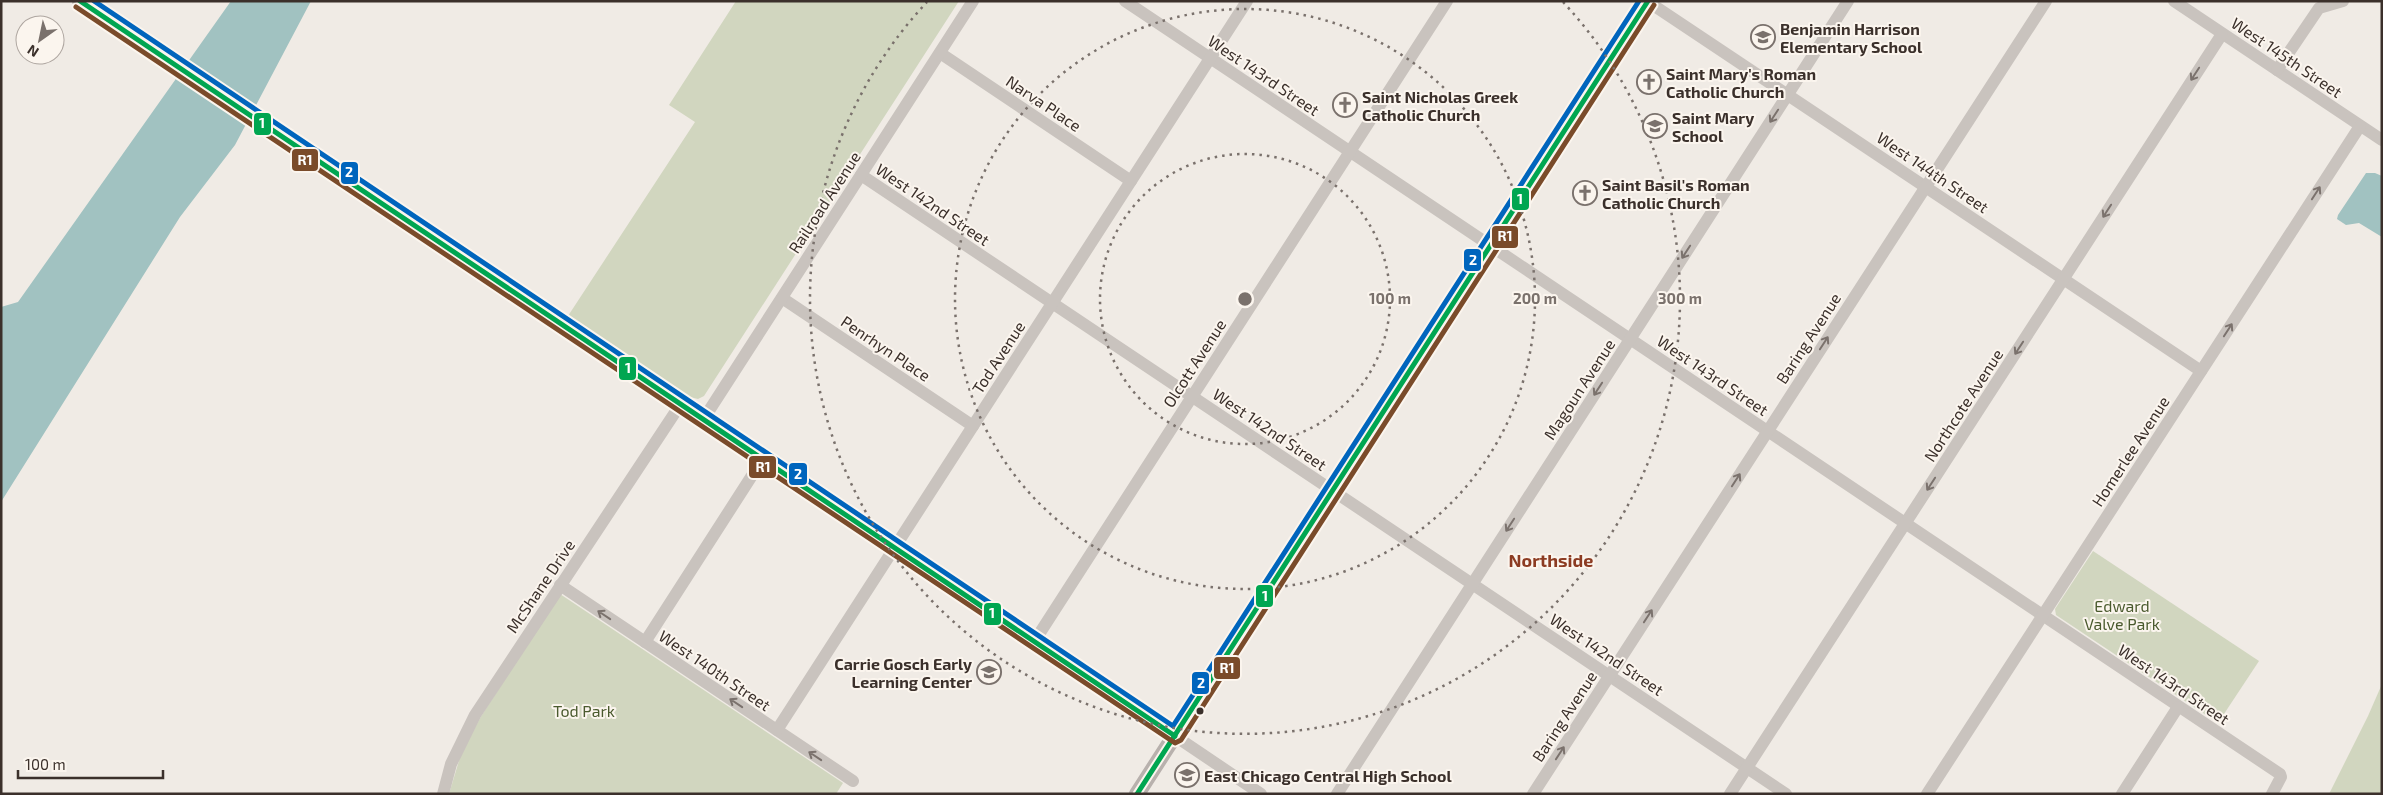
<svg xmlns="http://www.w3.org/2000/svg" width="2383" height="795" viewBox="0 0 2383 795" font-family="'Exo 2',sans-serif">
<rect width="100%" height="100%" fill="#f0ebe5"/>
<g fill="#d1d6bf">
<polygon points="736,1 959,1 704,396 698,399 690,397 568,316 695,122 669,105"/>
<polygon points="2093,551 2259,661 2218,723 2056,615 2055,609"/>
<polygon points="560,594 843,783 836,794 449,794 461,754 480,718"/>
<polygon points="2382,684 2382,794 2329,794 2368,716"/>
</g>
<g fill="#a1c2c1">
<polygon points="231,1 311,1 235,145 180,217 1,502 1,307 18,302"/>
<polygon points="2366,173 2375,173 2382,176 2382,237 2359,223 2346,225 2337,219 2338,215"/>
</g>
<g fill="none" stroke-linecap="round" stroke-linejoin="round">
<g stroke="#c9c3be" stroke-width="12">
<polyline points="1125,1 2280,774 2281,777 2272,794"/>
<polyline points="1647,1 2201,371"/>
<polyline points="2174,1 2382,140"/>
<polyline points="940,53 1131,181"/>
<polyline points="2277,70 2319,8 2343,1"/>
<polyline points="861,175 1786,794"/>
<polyline points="782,298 973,426"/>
<polyline points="703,420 973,1"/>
<polyline points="560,585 853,781"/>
<polyline points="645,642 762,460"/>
<polyline points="1034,642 1447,1"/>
<polyline points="777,730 1247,1"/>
<polyline points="1175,736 1261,794"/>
<polyline points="443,794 451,764 475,715 680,405"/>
<polyline points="1337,794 1848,1"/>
<polyline points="1533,794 2046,1"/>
<polyline points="1730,794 2222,34"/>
<polyline points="1927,794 2360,126"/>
<polyline points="2122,794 2178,707"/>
</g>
<g stroke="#b8b1ad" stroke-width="16">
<polyline points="80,1 1175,736"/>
<polyline points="1137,794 1648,1"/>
</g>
<defs>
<g id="bus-1">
<polyline points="80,1 1175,736"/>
<polyline points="1137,794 1648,1"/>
</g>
<polyline id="bus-2" points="76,7 1175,743 1181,740 1654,5"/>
<polyline id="bus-3" points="94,1 1173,726 1639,1"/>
</defs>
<use href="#bus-1" stroke="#fbf5ee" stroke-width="9"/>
<use href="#bus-2" stroke="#fbf5ee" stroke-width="9"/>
<use href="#bus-3" stroke="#fbf5ee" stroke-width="9"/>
<use href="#bus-1" stroke="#00a651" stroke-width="5"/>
<use href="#bus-2" stroke="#7a4b2a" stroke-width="5"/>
<use href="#bus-3" stroke="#0065bd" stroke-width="5"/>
</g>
<defs><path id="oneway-shaft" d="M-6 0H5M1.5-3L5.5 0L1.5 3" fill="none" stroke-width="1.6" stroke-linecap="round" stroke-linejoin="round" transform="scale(1.25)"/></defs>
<g stroke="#7b726d">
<use href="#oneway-shaft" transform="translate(2195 74) rotate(123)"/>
<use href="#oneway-shaft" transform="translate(1774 116) rotate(123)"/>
<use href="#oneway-shaft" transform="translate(2316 193) rotate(-57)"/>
<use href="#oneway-shaft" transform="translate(2107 211) rotate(123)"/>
<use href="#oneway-shaft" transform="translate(1686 252) rotate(123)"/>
<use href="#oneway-shaft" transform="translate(2228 330) rotate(-57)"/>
<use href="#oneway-shaft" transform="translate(1824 343) rotate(-57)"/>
<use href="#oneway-shaft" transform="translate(2019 348) rotate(123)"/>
<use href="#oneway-shaft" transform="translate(1598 389) rotate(123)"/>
<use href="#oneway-shaft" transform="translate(1736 480) rotate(-57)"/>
<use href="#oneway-shaft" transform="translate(1931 484) rotate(123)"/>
<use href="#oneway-shaft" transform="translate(1510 525) rotate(123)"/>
<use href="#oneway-shaft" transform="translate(604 615) rotate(-146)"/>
<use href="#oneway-shaft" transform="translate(1648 616) rotate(-57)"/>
<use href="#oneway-shaft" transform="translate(736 703) rotate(-146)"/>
<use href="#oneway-shaft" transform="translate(1560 753) rotate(-57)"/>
<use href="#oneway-shaft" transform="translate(815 756) rotate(-146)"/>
</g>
<g fill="none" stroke="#7a716c" stroke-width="2.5" stroke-dasharray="2.5 5">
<circle cx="1245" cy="299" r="145"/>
<circle cx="1245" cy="299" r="290"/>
<path d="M1563 2A435 435 0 1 1 927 2"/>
</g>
<defs>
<symbol id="school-ring" viewBox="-11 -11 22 22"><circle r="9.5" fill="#fbf5ee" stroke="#7a716c" stroke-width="1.5"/><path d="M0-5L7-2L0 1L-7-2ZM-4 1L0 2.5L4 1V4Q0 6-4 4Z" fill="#7a716c"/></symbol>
<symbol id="church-ring" viewBox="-11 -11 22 22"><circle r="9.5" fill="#fbf5ee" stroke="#7a716c" stroke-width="1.5"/><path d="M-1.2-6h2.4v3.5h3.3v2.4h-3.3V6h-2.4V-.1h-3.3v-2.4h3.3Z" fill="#7a716c"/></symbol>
</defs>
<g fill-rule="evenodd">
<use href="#school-ring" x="1749" y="23" width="28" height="28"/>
<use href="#church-ring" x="1635" y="68" width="28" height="28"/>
<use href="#church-ring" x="1331" y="91" width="28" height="28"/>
<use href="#school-ring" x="1641" y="112" width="28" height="28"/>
<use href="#church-ring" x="1571" y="179" width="28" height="28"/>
<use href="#school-ring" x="975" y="658" width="28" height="28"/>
<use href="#school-ring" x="1173" y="761" width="28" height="28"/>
</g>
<circle fill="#3b302b" stroke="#fbf5ee" stroke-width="2" cx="1200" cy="711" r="4.5"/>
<g text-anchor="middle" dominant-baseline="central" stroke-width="4" stroke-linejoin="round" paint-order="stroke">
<g font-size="16" font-weight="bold" fill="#3b302b" stroke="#fbf5ee" text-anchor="start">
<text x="1780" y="28">Benjamin Harrison<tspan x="1780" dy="18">Elementary School</tspan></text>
<text x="1666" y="73">Saint Mary's Roman<tspan x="1666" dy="18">Catholic Church</tspan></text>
<text x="1362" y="96">Saint Nicholas Greek<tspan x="1362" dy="18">Catholic Church</tspan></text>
<text x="1672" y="117">Saint Mary<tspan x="1672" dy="18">School</tspan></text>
<text x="1602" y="184">Saint Basil's Roman<tspan x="1602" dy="18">Catholic Church</tspan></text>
<text x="972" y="663" text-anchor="end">Carrie Gosch Early<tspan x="972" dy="18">Learning Center</tspan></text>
<text x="1204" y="775">East Chicago Central High School</text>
</g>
<g font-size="16" fill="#3b302b" stroke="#fbf5ee">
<text transform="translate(2287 57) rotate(34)">West 145th Street</text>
<text transform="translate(1264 75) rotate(34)">West 143rd Street</text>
<text transform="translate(1044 103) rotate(34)">Narva Place</text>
<text transform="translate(1933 172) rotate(34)">West 144th Street</text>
<text transform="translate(824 202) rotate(-57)">Railroad Avenue</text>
<text transform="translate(933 204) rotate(34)">West 142nd Street</text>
<text transform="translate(1808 338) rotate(-57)">Baring Avenue</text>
<text transform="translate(886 348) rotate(34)">Penrhyn Place</text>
<text transform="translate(998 357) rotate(-57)">Tod Avenue</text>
<text transform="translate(1194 363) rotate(-57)">Olcott Avenue</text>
<text transform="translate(1713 375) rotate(34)">West 143rd Street</text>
<text transform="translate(1579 389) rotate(-57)">Magoun Avenue</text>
<text transform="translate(1963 405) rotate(-57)">Northcote Avenue</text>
<text transform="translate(1270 429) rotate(34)">West 142nd Street</text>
<text transform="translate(2130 451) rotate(-57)">Homerlee Avenue</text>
<text transform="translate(540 586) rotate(-56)">McShane Drive</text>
<text transform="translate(1607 654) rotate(34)">West 142nd Street</text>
<text transform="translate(715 670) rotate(34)">West 140th Street</text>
<text transform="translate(2174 684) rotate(34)">West 143rd Street</text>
<text transform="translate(1564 716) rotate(-57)">Baring Avenue</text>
</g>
<g font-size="16" fill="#4a5a2e" stroke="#fbf5ee">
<text x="2122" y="605">Edward<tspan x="2122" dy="18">Valve Park</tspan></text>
<text x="584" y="710">Tod Park</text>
</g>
<g font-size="18" font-weight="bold" fill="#8c3b22" stroke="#fbf5ee">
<text x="1551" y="560">Northside</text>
</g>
</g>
<circle cx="1245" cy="299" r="8" fill="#7a716c" stroke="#fbf5ee" stroke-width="2.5"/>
<g font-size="15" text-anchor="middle" font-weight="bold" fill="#7a716c" stroke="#fbf5ee" stroke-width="4" stroke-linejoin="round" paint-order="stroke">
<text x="1390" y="304">100 m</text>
<text x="1535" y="304">200 m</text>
<text x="1680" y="304">300 m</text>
</g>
<g stroke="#fbf5ee" stroke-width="2">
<rect x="253" y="112" width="19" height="24" rx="5" fill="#00a651"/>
<rect x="291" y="148" width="28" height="24" rx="5" fill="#7a4b2a"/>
<rect x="340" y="161" width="19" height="24" rx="5" fill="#0065bd"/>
<rect x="1511" y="187" width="19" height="24" rx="5" fill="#00a651"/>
<rect x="1491" y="225" width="28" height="24" rx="5" fill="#7a4b2a"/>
<rect x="1463" y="248" width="19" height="24" rx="5" fill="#0065bd"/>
<rect x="618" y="356" width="19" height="25" rx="5" fill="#00a651"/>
<rect x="748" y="455" width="29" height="24" rx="5" fill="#7a4b2a"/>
<rect x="788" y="462" width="20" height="24" rx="5" fill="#0065bd"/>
<rect x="1255" y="584" width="19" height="24" rx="5" fill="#00a651"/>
<rect x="983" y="602" width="19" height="24" rx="5" fill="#00a651"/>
<rect x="1213" y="656" width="28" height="24" rx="5" fill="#7a4b2a"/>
<rect x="1191" y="671" width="19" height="24" rx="5" fill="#0065bd"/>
</g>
<g font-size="14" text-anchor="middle" font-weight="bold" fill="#fff">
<text x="262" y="128">1</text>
<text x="305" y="165">R1</text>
<text x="349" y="177">2</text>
<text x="1520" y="204">1</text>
<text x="1505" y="241">R1</text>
<text x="1473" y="265">2</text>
<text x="628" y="373">1</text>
<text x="763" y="472">R1</text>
<text x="798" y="479">2</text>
<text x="1265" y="601">1</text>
<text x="992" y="618">1</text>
<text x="1227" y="673">R1</text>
<text x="1201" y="688">2</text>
</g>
<rect width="2383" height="795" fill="none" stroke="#3b302b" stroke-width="5"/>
<g transform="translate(40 40) rotate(213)"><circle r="24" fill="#fbf5ee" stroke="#aea6a0"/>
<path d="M0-4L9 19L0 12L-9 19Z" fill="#7a716c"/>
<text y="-8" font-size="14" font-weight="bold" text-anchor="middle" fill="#3b302b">N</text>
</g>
<path d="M18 770v8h145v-8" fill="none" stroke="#3b302b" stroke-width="2.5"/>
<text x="25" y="770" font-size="15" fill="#3b302b" stroke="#fbf5ee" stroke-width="4" paint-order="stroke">100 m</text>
</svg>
